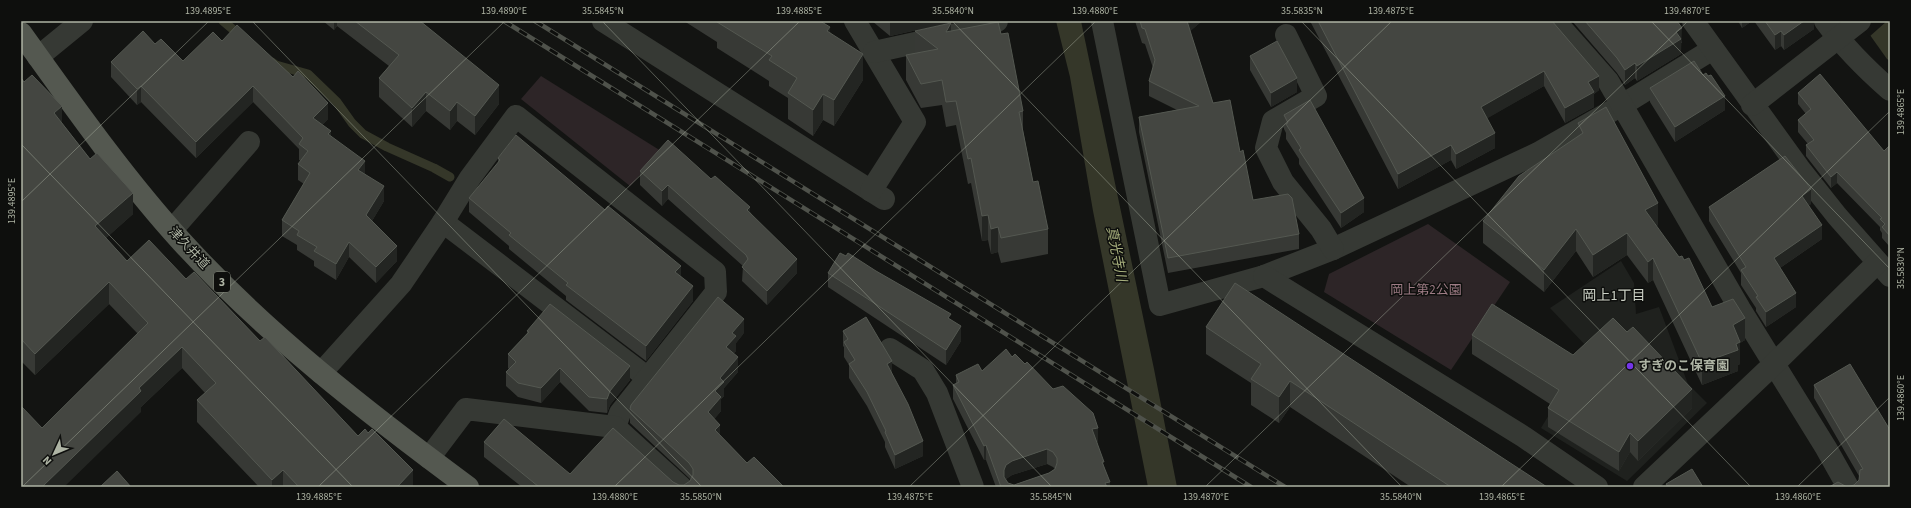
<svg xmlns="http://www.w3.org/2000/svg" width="1911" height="508" viewBox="0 0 1911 508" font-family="'Source Sans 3','Noto Sans JP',sans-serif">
<rect width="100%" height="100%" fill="#131412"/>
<polygon fill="#1f211e" points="1621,261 1634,283 1636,314 1659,307 1688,384 1707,403 1627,481 1541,428 1589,349 1550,308"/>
<g fill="#2d2527">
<polygon points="541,76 661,151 630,186 521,99"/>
<polygon points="1428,224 1510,282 1451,370 1324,292 1329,274"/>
</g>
<g fill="#353729">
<polygon points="1056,21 1081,21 1154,369 1177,487 1148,487 1093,211 1070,77"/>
<polygon points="1860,21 1890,21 1890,61 1887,59"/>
</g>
<polygon fill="#131412" points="1858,21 1887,21 1869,37"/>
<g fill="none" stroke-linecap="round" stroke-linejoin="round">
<g stroke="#353729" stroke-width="9">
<polyline points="223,21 242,37"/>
<polyline points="272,62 276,65 308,74 337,102 352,123 363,134 387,147 434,168 450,177"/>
</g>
<g stroke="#363934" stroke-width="22">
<polyline points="603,21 884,199"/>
<polyline points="855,21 915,122 871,191"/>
<polyline points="1102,21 1160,305 1264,276 1333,249 1538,153 1622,105 1713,49"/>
<polyline points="1555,21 1608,81 1740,309 1826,448 1848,487"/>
<polyline points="1693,21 1799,168 1837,216 1890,276"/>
<path d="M 1825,21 C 1844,47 1866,69 1890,90"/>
<polyline points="1286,35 1316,96 1273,121 1266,148 1283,182 1321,229 1333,249"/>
<polyline points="874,52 984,28 997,21"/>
<polyline points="38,57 82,21"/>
<polyline points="1752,105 1860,21"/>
<polyline points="443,222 648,378"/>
<polyline points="172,230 249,142"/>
<polyline points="1264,276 1524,437 1597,487"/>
<polyline points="890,349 923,370 937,393 973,487"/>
<polyline points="321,373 401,284 443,222 470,178 516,116 715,272 716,292 620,413 615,427"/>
<polyline points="429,458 466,409 615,427 681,487"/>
<polyline points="1644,487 1774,364 1877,263"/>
</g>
<path stroke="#545850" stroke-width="22" d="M 21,33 C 72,104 123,177 182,242 C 267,335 368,413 468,487"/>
<defs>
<g id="rail">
<polyline points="504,21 1251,487"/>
<polyline points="535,21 1285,487"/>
</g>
</defs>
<use href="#rail" stroke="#4f524b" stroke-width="4.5"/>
<use href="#rail" stroke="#0e0f0d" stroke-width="3" stroke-dasharray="9" stroke-linecap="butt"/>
</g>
<g fill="#373935" fill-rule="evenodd">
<polygon points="323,21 420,21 499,104 475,135 457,121 450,130 426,111 412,127 379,97 379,78 389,66 337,26 334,30"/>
<polygon points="684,21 820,21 830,32 863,80 834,126 823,120 813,136 788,119 788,98 769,86 769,81 717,48 717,42"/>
<polygon points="872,21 957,21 890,36"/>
<polygon points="1135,21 1202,21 1190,31 1213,103 1240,152 1253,200 1299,234 1299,249 1168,273 1139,132 1139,117 1177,110 1149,96 1149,81 1153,68 1145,44 1142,43"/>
<polygon points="1310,21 1552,21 1599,90 1594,94 1594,107 1565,123 1544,86 1487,118 1495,148 1456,169 1451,160 1398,189"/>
<polygon points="1572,21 1677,21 1682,43 1681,43 1681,54 1637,81 1635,78 1625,85 1617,73"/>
<polygon points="1738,21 1752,21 1742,28"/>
<polygon points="1754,21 1814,21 1814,29 1784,50 1781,46 1775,50"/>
<polygon points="915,31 951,31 1001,34 1023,111 1023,130 1033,182 1048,229 1048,254 1001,263 998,252 991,254 988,240 982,241 971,183 968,184 956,125 946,127 942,105 921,108 906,80 906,55 915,53"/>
<polygon points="222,41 328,119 322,125 331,136 365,174 384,201 372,221 397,261 376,283 349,257 336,280 314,266 314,261 297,250 297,245 282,236 282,220 304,184 298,180 298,164 301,161 299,160 299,149 253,102 196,158 141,102 137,105 111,77 111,62 155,44 183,61"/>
<polygon points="1250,56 1297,92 1271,107 1250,70"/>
<polygon points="21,78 62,123 133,214 106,238 127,261 186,279 260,341 358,436 413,487 259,487 197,422 197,400 205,393 182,368 141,407 141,412 42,428 138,334 109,304 35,375 21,361"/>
<polygon points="1650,88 1725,110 1675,142 1650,102"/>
<polygon points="1798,93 1884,151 1890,145 1890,247 1882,238 1882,233 1880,230 1880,227 1837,183 1831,188 1806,156 1806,145 1808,144 1798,132 1798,120 1806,114 1798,104"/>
<polygon points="1284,115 1364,212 1341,228 1299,164 1299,159 1286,139 1286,133 1284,129"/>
<polygon points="1578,123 1658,225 1656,226 1679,257 1684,260 1712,307 1745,340 1740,343 1740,364 1738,365 1738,371 1702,385 1653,280 1648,283 1627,255 1593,277 1576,251 1544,292 1483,243 1483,221 1578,137"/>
<polygon points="498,158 681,276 693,301 646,361 566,300 566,296 509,249 509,246 469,212 469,198 498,163"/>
<polygon points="640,171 711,179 750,212 797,273 767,305 742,281 743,266 668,199 662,206 640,185"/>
<polygon points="1811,204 1809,205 1822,239 1780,268 1796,307 1766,327 1756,311 1756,308 1741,285 1741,273 1709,221 1709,207"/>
<polygon points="828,273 951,320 961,341 946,365 828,287"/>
<polygon points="1206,327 1547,487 1411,487 1290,407 1279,423 1251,405 1251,383 1206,354"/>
<polygon points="527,331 630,380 610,405 607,413 589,411 560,382 541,403 518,397 506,386 506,372 509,369 508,368 508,354 527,333"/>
<polygon points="843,331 892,374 923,456 895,469 885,447 885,442 867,406 849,378 849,365 844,357 844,347 843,346"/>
<polygon points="744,333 736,343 736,351 733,354 738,372 724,388 724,396 721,399 721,411 714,419 720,435 747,463 784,487 522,487 484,457 484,442 570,474 673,482 679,485 684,485 690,481 691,480 689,478 630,423 630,409"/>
<polygon points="1472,335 1573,355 1692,408 1638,461 1630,452 1619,471 1548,427 1548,408 1550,404 1472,354"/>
<path d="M 982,371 L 1098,442 L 1097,442 L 1110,487 L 996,487 L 986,460 L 984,460 L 953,399 L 953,385 L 956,384 L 956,375 ZM 1047,464 L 1053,467 L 1055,469 L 1049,473 L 1014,485 L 1008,483 L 1006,479 L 1012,475 Z"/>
<polygon points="1814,385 1890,487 1847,487 1854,485 1859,480 1859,476 1814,398"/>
</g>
<g fill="#232522">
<polygon points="334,21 337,21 337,26 334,30"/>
<polygon points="890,21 957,21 890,36"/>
<polygon points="1187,21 1202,21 1187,34"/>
<polygon points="1742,21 1752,21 1742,28"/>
<polygon points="1804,21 1814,21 1814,29 1784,50 1784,35"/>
<polygon points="951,23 951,48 946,32"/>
<polygon points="830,27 830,53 827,31"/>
<polygon points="1682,28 1681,54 1637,81 1637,66 1676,32"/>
<polygon points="1781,31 1781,46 1775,50 1775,35"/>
<polygon points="863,54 863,80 834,126 834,100"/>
<polygon points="1635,63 1635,78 1625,85 1625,70"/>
<polygon points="1544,71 1544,86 1481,122 1481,107"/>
<polygon points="1599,76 1599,90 1594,94 1594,107 1565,123 1565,108 1588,82"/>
<polygon points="1297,78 1297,92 1271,107 1271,93"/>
<polygon points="499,85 499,104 475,135 475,116"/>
<polygon points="141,86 141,102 137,105 137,89"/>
<polygon points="253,86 253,102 196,158 196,142"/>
<polygon points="426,92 426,111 412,127 412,108"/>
<polygon points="823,94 823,120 813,136 813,110"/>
<polygon points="1725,96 1725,110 1675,142 1675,127"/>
<polygon points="457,102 457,121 450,130 450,111"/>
<polygon points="328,103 328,119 313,133 313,118"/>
<polygon points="62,106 62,127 54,113"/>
<polygon points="331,131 331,146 328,134"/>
<polygon points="1495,133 1495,148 1456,169 1456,154"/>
<polygon points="1451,145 1451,160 1398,189 1398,174"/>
<polygon points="365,161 365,177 358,170"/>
<polygon points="1837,172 1837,183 1831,188 1831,177"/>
<polygon points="668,185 668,199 662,206 662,191"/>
<polygon points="384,186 384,201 366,231 366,215"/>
<polygon points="1811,189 1811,204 1802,210 1802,196"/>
<polygon points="133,193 133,214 95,248 95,226"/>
<polygon points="1364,198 1364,212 1341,228 1341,213"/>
<polygon points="1658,203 1658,225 1645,232 1645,210"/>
<polygon points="750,207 750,221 747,210"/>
<polygon points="988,215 988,240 982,241 982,216"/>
<polygon points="1822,225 1822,239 1774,272 1774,258"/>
<polygon points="998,227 998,252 991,254 991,229"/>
<polygon points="1576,229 1576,251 1544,292 1544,270"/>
<polygon points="1627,233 1627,255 1593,277 1593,255"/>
<polygon points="349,242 349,257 336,280 336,264"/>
<polygon points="397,246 397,261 376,283 376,267"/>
<polygon points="1653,258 1653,280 1648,283 1648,262"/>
<polygon points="797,259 797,273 767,305 767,291"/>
<polygon points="681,266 681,280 675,272"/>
<polygon points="109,282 109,304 35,375 35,354"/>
<polygon points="693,286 693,301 646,361 646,346"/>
<polygon points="1796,293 1796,307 1766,327 1766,312"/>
<polygon points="1745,318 1745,340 1740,343 1740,364 1738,365 1738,371 1702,385 1702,363 1733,325"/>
<polygon points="744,319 744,333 736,343 736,351 726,362 726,347 732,333"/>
<polygon points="961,326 961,341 946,365 946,350"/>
<polygon points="182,347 182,368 141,407 141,412 64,487 42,487 139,388"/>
<polygon points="738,357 738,372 724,388 724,396 721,399 721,411 708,427 708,412 720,378"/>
<polygon points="892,361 892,375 887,364"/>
<polygon points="630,366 630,380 610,405 607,413 607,399 610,391"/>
<polygon points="560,368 560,382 541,403 541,388"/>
<polygon points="1290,381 1290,407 1279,423 1279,397"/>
<polygon points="1692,389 1692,408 1638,461 1638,441"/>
<polygon points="720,425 720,440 715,430"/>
<polygon points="1098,428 1098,442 1092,444 1092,429"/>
<polygon points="1630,433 1630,452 1619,471 1619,452"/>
<polygon points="923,441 923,456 895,469 895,455"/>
<polygon points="986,445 986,460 984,460 984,446"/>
<polygon points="1047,449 1047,464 1012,475 1006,479 1004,485 1004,470 1006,465 1012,461"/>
<polygon points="283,470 283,487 272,487 272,480"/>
<polygon points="413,470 413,487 397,487"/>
<polygon points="1110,482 1110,487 1105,487 1105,483"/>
</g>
<g fill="#444641" stroke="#545851" fill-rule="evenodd">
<polygon points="355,21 420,21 499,85 475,116 457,102 450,111 426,92 412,108 379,78 399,55"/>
<polygon points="717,21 820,21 830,27 827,31 863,54 834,100 823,94 813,110 788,93 797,78 769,60 772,56 717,22"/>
<polygon points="1140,21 1187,21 1213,103 1230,100 1240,152 1243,150 1253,200 1288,194 1292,198 1299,234 1168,258 1139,117 1199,106 1149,81 1155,60 1145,29 1142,28"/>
<polygon points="1318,21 1552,21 1599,76 1588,82 1594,92 1565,108 1544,71 1481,107 1495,133 1456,154 1451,145 1398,174"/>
<polygon points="1585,21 1677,21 1682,28 1676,32 1681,39 1637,66 1635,63 1625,70 1617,58"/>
<polygon points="1765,21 1804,21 1784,35 1781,31 1775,35"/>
<polygon points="998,22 1001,34 1008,33 1023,111 1019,112 1033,182 1038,181 1048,229 1001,238 998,227 991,229 988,215 982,216 971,158 968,159 956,101 946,102 942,80 921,84 906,55 938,49 915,31 951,23 946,32"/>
<polygon points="237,25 293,77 298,71 328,103 313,118 331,131 328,134 365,161 358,170 384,186 366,215 397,246 376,267 349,242 336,264 314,251 317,247 297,235 299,231 282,220 310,173 298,164 308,151 299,144 303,138 253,86 196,142 141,86 137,89 111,62 143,31 155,44 161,39 183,61 213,32 222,41"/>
<polygon points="1277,41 1297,78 1271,93 1250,56"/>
<polygon points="1694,61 1703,75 1706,73 1708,76 1711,75 1725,96 1675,127 1650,88"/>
<polygon points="1820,74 1884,151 1890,145 1890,236 1882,227 1885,224 1880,219 1882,218 1837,172 1831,177 1806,145 1814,140 1798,120 1811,109 1798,93"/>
<polygon points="32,75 62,106 54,113 90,159 97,153 133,193 95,226 127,261 149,240 186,279 194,272 260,341 265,337 358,436 365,429 368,433 372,429 413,470 397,487 299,487 283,470 272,480 197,400 216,383 182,347 139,388 141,391 42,487 21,487 21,406 42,428 148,323 109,282 35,354 21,339 21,78 24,82"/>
<polygon points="1310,100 1364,198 1341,213 1299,150 1301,148 1286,124 1288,123 1284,115"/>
<polygon points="1606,107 1658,203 1645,210 1679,257 1682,256 1684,260 1689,258 1712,307 1733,299 1745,318 1733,325 1740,342 1736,344 1738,350 1702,363 1653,258 1648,262 1627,233 1593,255 1576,229 1544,270 1483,221 1519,176 1583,133 1578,123"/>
<polygon points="516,135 605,210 608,206 681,266 675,272 693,286 646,346 566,285 568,283 509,235 511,233 469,198 500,160 498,158"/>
<polygon points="668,140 711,179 715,176 750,207 747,210 797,259 767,291 742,267 748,259 746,255 668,185 662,191 640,171"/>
<polygon points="1785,156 1811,189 1802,196 1822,225 1774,258 1796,293 1766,312 1756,297 1758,296 1741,270 1746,267 1709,207"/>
<polygon points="840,253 846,256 848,253 876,271 951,314 948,318 961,326 946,350 828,273"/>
<polygon points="1235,283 1547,487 1451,487 1290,381 1279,397 1251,379 1261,364 1206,327"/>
<polygon points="718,297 744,319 732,333 736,336 726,347 738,357 720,378 724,382 715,391 721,397 708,412 720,425 715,430 747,463 754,457 784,487 539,487 484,442 504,419 570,474 613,428 673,482 679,485 684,485 690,481 693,475 693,469 689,463 630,409 631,405"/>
<polygon points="550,304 630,366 610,391 607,399 589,397 560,368 541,388 518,383 506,372 516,362 508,354 529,332 527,331"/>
<polygon points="1492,304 1573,355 1613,318 1627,332 1633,327 1692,389 1638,441 1630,433 1619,452 1548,408 1559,390 1472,335"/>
<polygon points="866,317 892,361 887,364 908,404 923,441 895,455 885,432 886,431 867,392 849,364 855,360 844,342 848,339 843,331"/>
<path d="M 1006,349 L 1012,357 L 1015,354 L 1025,364 L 1027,362 L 1053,389 L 1063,386 L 1093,413 L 1098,428 L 1092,429 L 1104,462 L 1102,462 L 1110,482 L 1105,483 L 1107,487 L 1001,487 L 986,445 L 984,446 L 953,385 L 959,382 L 956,375 L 978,364 L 982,371 ZM 1047,449 L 1053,452 L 1057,458 L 1057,463 L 1055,469 L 1049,473 L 1014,485 L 1008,483 L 1004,477 L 1004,470 L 1006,465 L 1012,461 Z"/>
<polygon points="1850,364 1890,430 1890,487 1829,487 1838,482 1847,487 1854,485 1859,480 1860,470 1863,469 1814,385"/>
<polygon points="1692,469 1703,487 1668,487 1666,484"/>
<polygon points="117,471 131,487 100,487"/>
</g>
<path fill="none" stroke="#aeb4a4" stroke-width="1" stroke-opacity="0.45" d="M 252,21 L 702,487M 602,21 L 1052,487M 952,21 L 1402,487M 1301,21 L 1751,487M 1651,21 L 1890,269M 21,144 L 353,487M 21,202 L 209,21M 22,487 L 505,21M 318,487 L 800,21M 614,487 L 1096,21M 909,487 L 1392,21M 1205,487 L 1688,21M 1501,487 L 1890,111M 1797,487 L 1890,397"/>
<circle fill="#7435e9" stroke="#0e0f0d" stroke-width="1.5" cx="1630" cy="366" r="4"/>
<g text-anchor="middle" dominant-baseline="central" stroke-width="3" stroke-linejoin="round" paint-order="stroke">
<rect fill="#0e0f0d" stroke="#7e8277" stroke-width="1" x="214" y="272" width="16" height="20" rx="3"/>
<g font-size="12" font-weight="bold" fill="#aeb4a4">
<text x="222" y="282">3</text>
</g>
<g font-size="13" fill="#aeb4a4" stroke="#0e0f0d">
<text transform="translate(189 248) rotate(47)">津久井道</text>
</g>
<g font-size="13" fill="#9e7c85" stroke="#0e0f0d">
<text x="1426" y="290">岡上第2公園</text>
</g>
<g font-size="13" font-weight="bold" fill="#aeb4a4" stroke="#0e0f0d" text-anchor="start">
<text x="1638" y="366">すぎのこ保育園</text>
</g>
<g font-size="14" font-style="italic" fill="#a6ae7c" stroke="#0e0f0d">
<text transform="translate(1116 254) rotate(79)">真光寺川</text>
</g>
<g font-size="14" fill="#cbd0c5" stroke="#0e0f0d">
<text x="1614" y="296">岡上1丁目</text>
</g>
</g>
<rect width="1911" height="508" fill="none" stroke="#0e0f0d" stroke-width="44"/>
<g transform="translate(54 454) rotate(226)" stroke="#0e0f0d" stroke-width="3" paint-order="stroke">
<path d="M0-3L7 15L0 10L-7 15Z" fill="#aeb4a4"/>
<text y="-6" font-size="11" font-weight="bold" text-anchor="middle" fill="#aeb4a4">N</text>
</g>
<rect x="22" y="22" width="1867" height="464" fill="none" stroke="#aeb4a4" stroke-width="1.5"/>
<g font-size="10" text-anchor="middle" fill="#aeb4a4">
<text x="208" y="14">139.4895°E</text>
<text x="504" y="14">139.4890°E</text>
<text x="603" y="14">35.5845°N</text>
<text x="799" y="14">139.4885°E</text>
<text x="953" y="14">35.5840°N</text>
<text x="1095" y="14">139.4880°E</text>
<text x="1302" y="14">35.5835°N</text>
<text x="1391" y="14">139.4875°E</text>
<text x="1687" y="14">139.4870°E</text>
<text transform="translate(1900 112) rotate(-90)" y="4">139.4865°E</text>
<text transform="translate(11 201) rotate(-90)" y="4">139.4895°E</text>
<text transform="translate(1900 268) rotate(-90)" y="4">35.5830°N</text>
<text transform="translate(1900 398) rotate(-90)" y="4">139.4860°E</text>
<text x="319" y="500">139.4885°E</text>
<text x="615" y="500">139.4880°E</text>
<text x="701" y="500">35.5850°N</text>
<text x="910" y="500">139.4875°E</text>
<text x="1051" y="500">35.5845°N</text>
<text x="1206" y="500">139.4870°E</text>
<text x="1401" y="500">35.5840°N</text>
<text x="1502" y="500">139.4865°E</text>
<text x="1798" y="500">139.4860°E</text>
</g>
</svg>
